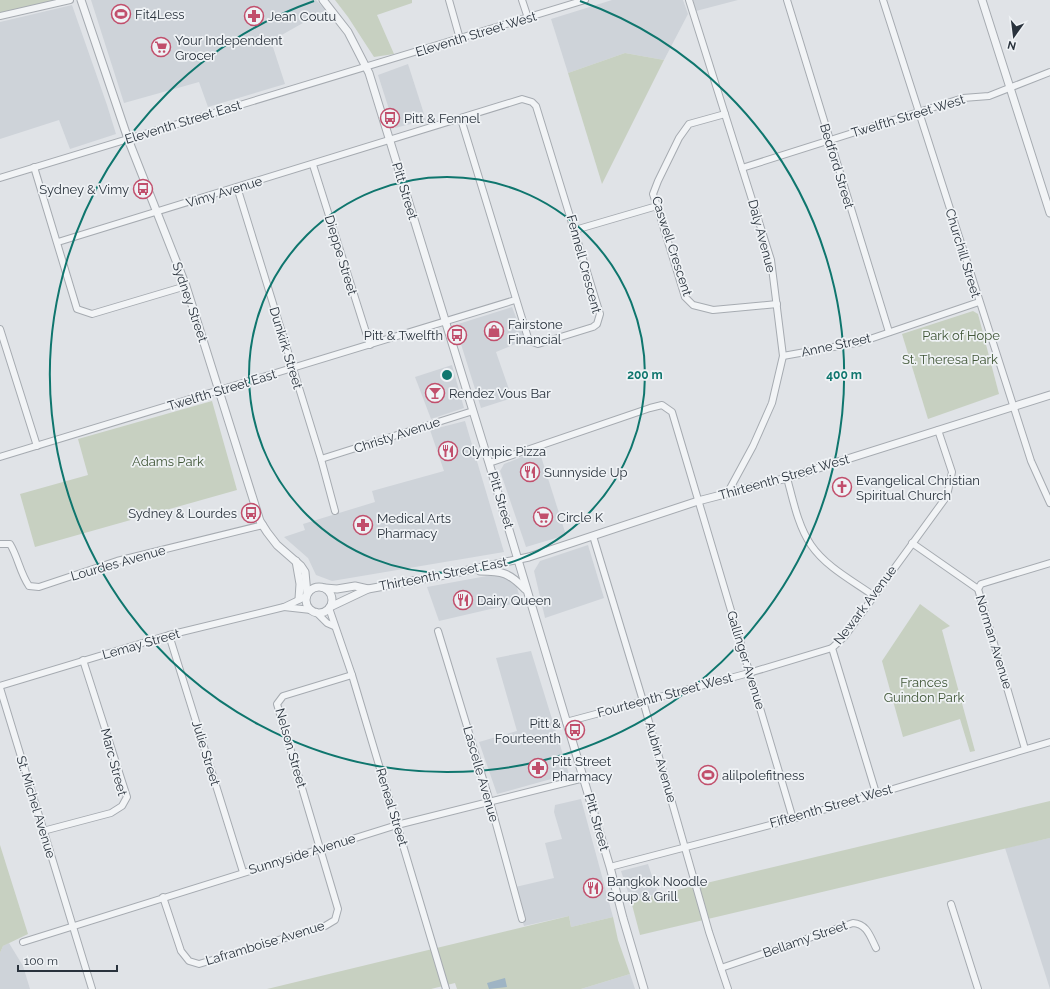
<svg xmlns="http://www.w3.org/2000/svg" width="1050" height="989" viewBox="0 0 1050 989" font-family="Raleway,sans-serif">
<rect width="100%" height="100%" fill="#e0e3e7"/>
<g fill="#ced3d9">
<polygon points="91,0 316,0 326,10 271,41 285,84 208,107 199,82 124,103"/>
<polygon points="612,0 683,0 688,14 664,60 625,53 568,73 551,19"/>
<polygon points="693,0 738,0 696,11"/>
<polygon points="72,5 107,105 116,134 70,149 59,120 0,139 0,22"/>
<polygon points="408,64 426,120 395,128 378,75"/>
<polygon points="512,307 525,340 496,352 512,398 481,408 455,325"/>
<polygon points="452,365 464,408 431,419 415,377"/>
<polygon points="465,421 504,552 332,581 316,575 308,558 284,537 305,530 303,524 375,502 372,491 444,471 430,430"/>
<polygon points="539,450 566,535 526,547 500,471 504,464"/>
<polygon points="588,545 604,598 545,618 534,571 540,561"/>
<polygon points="503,573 515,580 521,602 439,621 427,587"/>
<polygon points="531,651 569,774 497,794 479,742 517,731 496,658"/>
<polygon points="581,799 613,917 571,927 569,916 524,926 511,888 554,878 545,843 562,839 554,812 555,805"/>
<polygon points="1050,838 1050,989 1005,848"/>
<polygon points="648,864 658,894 631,901 621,871"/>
<polygon points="9,943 23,966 30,989 0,989 0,953 3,946"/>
<polygon points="630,974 635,989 581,989"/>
</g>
<g fill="#c7d0c1">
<polygon points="0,0 58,0 0,14"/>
<polygon points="335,0 412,0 412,3 377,15 394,54 374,57 348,17"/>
<polygon points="625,53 664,60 602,184 568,73"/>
<polygon points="973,311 978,314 999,394 928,419 902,334"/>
<polygon points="212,401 237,490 35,547 20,494 88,475 78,439"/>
<polygon points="920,604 950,626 942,630 975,751 970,752 960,719 903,737 882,661"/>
<polygon points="1050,801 1050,838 640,935 631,901"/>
<polygon points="0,845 28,934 3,946 0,953"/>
<polygon points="569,916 571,927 613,917 618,940 630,974 581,989 457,989 455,983 431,989 267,989"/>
</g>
<polygon fill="#9eb4c4" points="505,978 507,987 489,989 487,983"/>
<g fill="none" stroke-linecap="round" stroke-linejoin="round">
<defs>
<g id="minor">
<polyline points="449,0 460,39"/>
<polyline points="522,0 528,18"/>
<polyline points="689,0 771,260 783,356 772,403 753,446 727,494"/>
<polyline points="787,0 889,332"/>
<polyline points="883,0 1031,461 1050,503"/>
<polyline points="0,16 70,0"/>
<polyline points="725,114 689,124 679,138 658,181 653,194 657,206 685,297 693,305 713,310 777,304"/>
<polyline points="313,165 370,345"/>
<polyline points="34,167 77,309 92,314 186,286"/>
<polyline points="742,168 963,98 989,96 1050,72"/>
<polyline points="0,178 585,0"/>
<polyline points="237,187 321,459 335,511"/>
<polyline points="575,230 657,206"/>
<polyline points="58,242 522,99 532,102 536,106 600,314 597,324 593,327 538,344 530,341 528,338 461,119"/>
<polyline points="0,329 37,446"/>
<polyline points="783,356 861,342 979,302"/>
<polyline points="0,457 515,300"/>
<polyline points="321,459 473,411"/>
<polyline points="489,463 650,408 662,405 672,412 793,819"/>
<path d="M 787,478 C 793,500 798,526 811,545 C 826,567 853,581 874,596"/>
<polyline points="593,536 643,701 709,932 728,989"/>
<polyline points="912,543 978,589 1025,749"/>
<path d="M 0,544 L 10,544 C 18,557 20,573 29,586 L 39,587 L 117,561 L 263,525"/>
<polyline points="978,589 981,584 1050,563"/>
<polyline points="284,607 311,610"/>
<polyline points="329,608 352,675 446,989"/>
<polyline points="316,612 327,623 334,626"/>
<polyline points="438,631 490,802 522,919"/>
<polyline points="169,635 243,872"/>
<polyline points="0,686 169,635 284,607 307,596"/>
<polyline points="0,688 92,989"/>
<polyline points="566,722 749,673 832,648"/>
<polyline points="876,793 832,648 845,636 947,496 952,472 938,430"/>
<polyline points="43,831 111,813 122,806 127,797 83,660"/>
<polyline points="610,867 793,819 1050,742"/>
<polyline points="163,897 181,951 189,961 199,964 325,926 335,920 338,909 277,704 283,696 352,675"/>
<polyline points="951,904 978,989"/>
<polyline points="23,942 397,825 584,778"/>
<path d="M 721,968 L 853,923 C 867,924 870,936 876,948"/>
</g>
<g id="tertiary">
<polyline points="81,0 128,139 186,286 260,521 267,532 277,545 301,566 305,572 307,594"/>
<polyline points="323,0 348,32 369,73 489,463 610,867 623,918 644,989"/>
<polyline points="982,0 1050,213"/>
<polyline points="296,561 300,584 299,599"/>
<path d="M 480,571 C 503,571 509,573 525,589"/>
<circle cx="319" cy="600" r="13"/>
<polyline points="325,588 337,589 355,586 368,589"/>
<polyline points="330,607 368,589 445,575 529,557 698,501 787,478 1050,395"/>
</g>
</defs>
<use href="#minor" stroke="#a6abb1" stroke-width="8"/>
<use href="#tertiary" stroke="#a6abb1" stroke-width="9"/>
<use href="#minor" stroke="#f2f4f6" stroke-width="6"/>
<use href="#tertiary" stroke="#f2f4f6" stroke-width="7"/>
</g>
<g fill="none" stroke="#0f766e" stroke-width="2">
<circle cx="447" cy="375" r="198"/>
<path d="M580 1A397 397 0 1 1 314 1"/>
</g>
<defs>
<symbol id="stadium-ring" viewBox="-11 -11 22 22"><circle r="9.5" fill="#eff2f5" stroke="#c14f6c" stroke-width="1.5"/><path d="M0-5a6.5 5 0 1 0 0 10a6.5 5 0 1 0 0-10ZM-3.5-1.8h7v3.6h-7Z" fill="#c14f6c"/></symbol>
<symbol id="pharmacy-ring" viewBox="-11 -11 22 22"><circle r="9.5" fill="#eff2f5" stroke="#c14f6c" stroke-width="1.5"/><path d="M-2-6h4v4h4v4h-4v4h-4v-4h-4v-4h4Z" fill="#c14f6c"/></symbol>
<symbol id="supermarket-ring" viewBox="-11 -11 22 22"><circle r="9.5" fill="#eff2f5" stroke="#c14f6c" stroke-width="1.5"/><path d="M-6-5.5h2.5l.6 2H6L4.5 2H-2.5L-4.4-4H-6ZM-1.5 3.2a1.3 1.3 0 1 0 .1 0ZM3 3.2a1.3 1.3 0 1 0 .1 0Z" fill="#c14f6c"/></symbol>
<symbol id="bus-ring" viewBox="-11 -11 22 22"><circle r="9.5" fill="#eff2f5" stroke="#c14f6c" stroke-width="1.5"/><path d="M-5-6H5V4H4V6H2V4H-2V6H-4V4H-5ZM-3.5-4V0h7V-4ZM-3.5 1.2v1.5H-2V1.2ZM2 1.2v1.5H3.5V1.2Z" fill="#c14f6c"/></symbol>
<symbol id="shop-ring" viewBox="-11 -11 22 22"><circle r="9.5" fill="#eff2f5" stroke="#c14f6c" stroke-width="1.5"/><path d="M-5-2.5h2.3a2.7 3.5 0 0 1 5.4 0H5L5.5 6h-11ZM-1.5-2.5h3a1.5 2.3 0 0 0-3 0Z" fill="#c14f6c"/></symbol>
<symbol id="bar-ring" viewBox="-11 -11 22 22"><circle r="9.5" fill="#eff2f5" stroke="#c14f6c" stroke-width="1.5"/><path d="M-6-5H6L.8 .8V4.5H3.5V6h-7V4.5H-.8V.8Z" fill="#c14f6c"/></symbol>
<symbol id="restaurant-ring" viewBox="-11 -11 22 22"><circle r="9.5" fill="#eff2f5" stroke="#c14f6c" stroke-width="1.5"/><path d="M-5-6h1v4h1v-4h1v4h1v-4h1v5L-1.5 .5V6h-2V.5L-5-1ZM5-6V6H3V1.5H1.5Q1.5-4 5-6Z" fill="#c14f6c"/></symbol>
<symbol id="church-ring" viewBox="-11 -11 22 22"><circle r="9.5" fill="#eff2f5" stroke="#c14f6c" stroke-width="1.5"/><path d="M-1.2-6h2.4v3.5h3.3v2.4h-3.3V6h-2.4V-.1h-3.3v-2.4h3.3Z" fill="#c14f6c"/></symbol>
</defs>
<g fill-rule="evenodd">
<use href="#stadium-ring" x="110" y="3" width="22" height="22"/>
<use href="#pharmacy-ring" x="243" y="5" width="22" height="22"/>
<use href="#supermarket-ring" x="150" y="36" width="22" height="22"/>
<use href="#bus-ring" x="379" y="107" width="22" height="22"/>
<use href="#bus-ring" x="132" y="178" width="22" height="22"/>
<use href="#shop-ring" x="483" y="320" width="22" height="22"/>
<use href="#bus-ring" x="446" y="324" width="22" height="22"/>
<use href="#bar-ring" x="424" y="382" width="22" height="22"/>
<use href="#restaurant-ring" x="437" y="440" width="22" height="22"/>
<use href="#restaurant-ring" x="519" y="461" width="22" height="22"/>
<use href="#church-ring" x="831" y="476" width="22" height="22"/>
<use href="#bus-ring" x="240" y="502" width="22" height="22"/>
<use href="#supermarket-ring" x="532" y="506" width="22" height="22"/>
<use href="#pharmacy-ring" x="352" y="514" width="22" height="22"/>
<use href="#restaurant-ring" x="452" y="589" width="22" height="22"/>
<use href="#bus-ring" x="564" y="719" width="22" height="22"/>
<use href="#pharmacy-ring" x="527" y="757" width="22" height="22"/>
<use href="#stadium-ring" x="697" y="764" width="22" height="22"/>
<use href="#restaurant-ring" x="582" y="877" width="22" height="22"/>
</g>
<g text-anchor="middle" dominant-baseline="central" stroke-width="3.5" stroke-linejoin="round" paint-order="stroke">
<g font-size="13" fill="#2a333d" stroke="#eff2f5" text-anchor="start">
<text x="135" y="14">Fit4Less</text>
<text x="268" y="16">Jean Coutu</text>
<text x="175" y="40">Your Independent<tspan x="175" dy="15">Grocer</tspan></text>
<text x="404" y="118">Pitt &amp; Fennel</text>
<text x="129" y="189" text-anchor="end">Sydney &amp; Vimy</text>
<text x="508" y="324">Fairstone<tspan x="508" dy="15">Financial</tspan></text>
<text x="443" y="335" text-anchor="end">Pitt &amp; Twelfth</text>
<text x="449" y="393">Rendez Vous Bar</text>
<text x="462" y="451">Olympic Pizza</text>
<text x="544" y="472">Sunnyside Up</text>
<text x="856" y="480">Evangelical Christian<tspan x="856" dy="15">Spiritual Church</tspan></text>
<text x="237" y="513" text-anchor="end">Sydney &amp; Lourdes</text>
<text x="557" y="517">Circle K</text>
<text x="377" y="518">Medical Arts<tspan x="377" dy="15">Pharmacy</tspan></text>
<text x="477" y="600">Dairy Queen</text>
<text x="561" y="723" text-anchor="end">Pitt &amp;<tspan x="561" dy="15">Fourteenth</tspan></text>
<text x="552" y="761">Pitt Street<tspan x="552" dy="15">Pharmacy</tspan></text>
<text x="722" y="775">alilpolefitness</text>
<text x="607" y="881">Bangkok Noodle<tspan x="607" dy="15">Soup &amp; Grill</tspan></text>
</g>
<g font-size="13" fill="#2a333d" stroke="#eff2f5">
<text transform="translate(476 34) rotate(-17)">Eleventh Street West</text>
<text transform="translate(908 116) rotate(-17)">Twelfth Street West</text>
<text transform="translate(183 122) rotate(-17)">Eleventh Street East</text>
<text transform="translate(837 166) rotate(73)">Bedford Street</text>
<text transform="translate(405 191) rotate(73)">Pitt Street</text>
<text transform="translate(224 192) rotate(-17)">Vimy Avenue</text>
<text transform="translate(762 236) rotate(75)">Daly Avenue</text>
<text transform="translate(672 246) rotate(72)">Caswell Crescent</text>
<text transform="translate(963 253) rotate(73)">Churchill Street</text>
<text transform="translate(341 255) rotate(73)">Dieppe Street</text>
<text transform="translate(584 264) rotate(75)">Fennell Crescent</text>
<text transform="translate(190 302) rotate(71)">Sydney Street</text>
<text transform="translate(836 345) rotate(-12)">Anne Street</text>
<text transform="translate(286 348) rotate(73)">Dunkirk Street</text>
<text transform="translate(222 390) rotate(-17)">Twelfth Street East</text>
<text transform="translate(397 435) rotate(-18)">Christy Avenue</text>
<text transform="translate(784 477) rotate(-16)">Thirteenth Street West</text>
<text transform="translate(501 500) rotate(73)">Pitt Street</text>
<text transform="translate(118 563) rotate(-16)">Lourdes Avenue</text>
<text transform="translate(443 574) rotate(-11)">Thirteenth Street East</text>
<text transform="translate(865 605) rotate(-53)">Newark Avenue</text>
<text transform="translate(994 642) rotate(73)">Norman Avenue</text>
<text transform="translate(141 644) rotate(-16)">Lemay Street</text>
<text transform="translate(746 660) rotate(73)">Gallinger Avenue</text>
<text transform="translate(665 695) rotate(-15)">Fourteenth Street West</text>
<text transform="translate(291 748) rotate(74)">Nelson Street</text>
<text transform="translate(206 753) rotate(73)">Julie Street</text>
<text transform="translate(114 762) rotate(75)">Marc Street</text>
<text transform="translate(661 762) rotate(74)">Aubin Avenue</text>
<text transform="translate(481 774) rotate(74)">Lascelle Avenue</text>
<text transform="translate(831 806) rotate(-16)">Fifteenth Street West</text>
<text transform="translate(36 807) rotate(73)">St. Michel Avenue</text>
<text transform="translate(392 807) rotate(73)">Reneal Street</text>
<text transform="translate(597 822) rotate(74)">Pitt Street</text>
<text transform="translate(302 854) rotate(-17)">Sunnyside Avenue</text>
<text transform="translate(805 939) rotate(-19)">Bellamy Street</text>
<text transform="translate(265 943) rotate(-17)">Laframboise Avenue</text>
</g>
<g font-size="13" fill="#415738" stroke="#eff2f5">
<text x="961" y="335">Park of Hope</text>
<text x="950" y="359">St. Theresa Park</text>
<text x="168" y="461">Adams Park</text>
<text x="924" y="682">Frances<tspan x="924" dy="15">Guindon Park</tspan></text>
</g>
</g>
<circle cx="447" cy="375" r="6" fill="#0f766e" stroke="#eff2f5" stroke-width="2"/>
<g font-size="12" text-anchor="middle" font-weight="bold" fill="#0f766e" stroke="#eff2f5" stroke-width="3.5" stroke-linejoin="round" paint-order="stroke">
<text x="645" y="379">200 m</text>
<text x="844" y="379">400 m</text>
</g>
<g transform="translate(1014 36) rotate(194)" stroke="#eff2f5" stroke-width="3" paint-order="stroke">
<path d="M0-3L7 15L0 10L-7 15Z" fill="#2a333d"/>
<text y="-6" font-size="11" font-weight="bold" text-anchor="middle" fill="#2a333d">N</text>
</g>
<path d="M18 965v6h99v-6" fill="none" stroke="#2a333d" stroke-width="2"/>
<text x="24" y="965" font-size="12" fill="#2a333d" stroke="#eff2f5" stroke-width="3" paint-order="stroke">100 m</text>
</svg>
